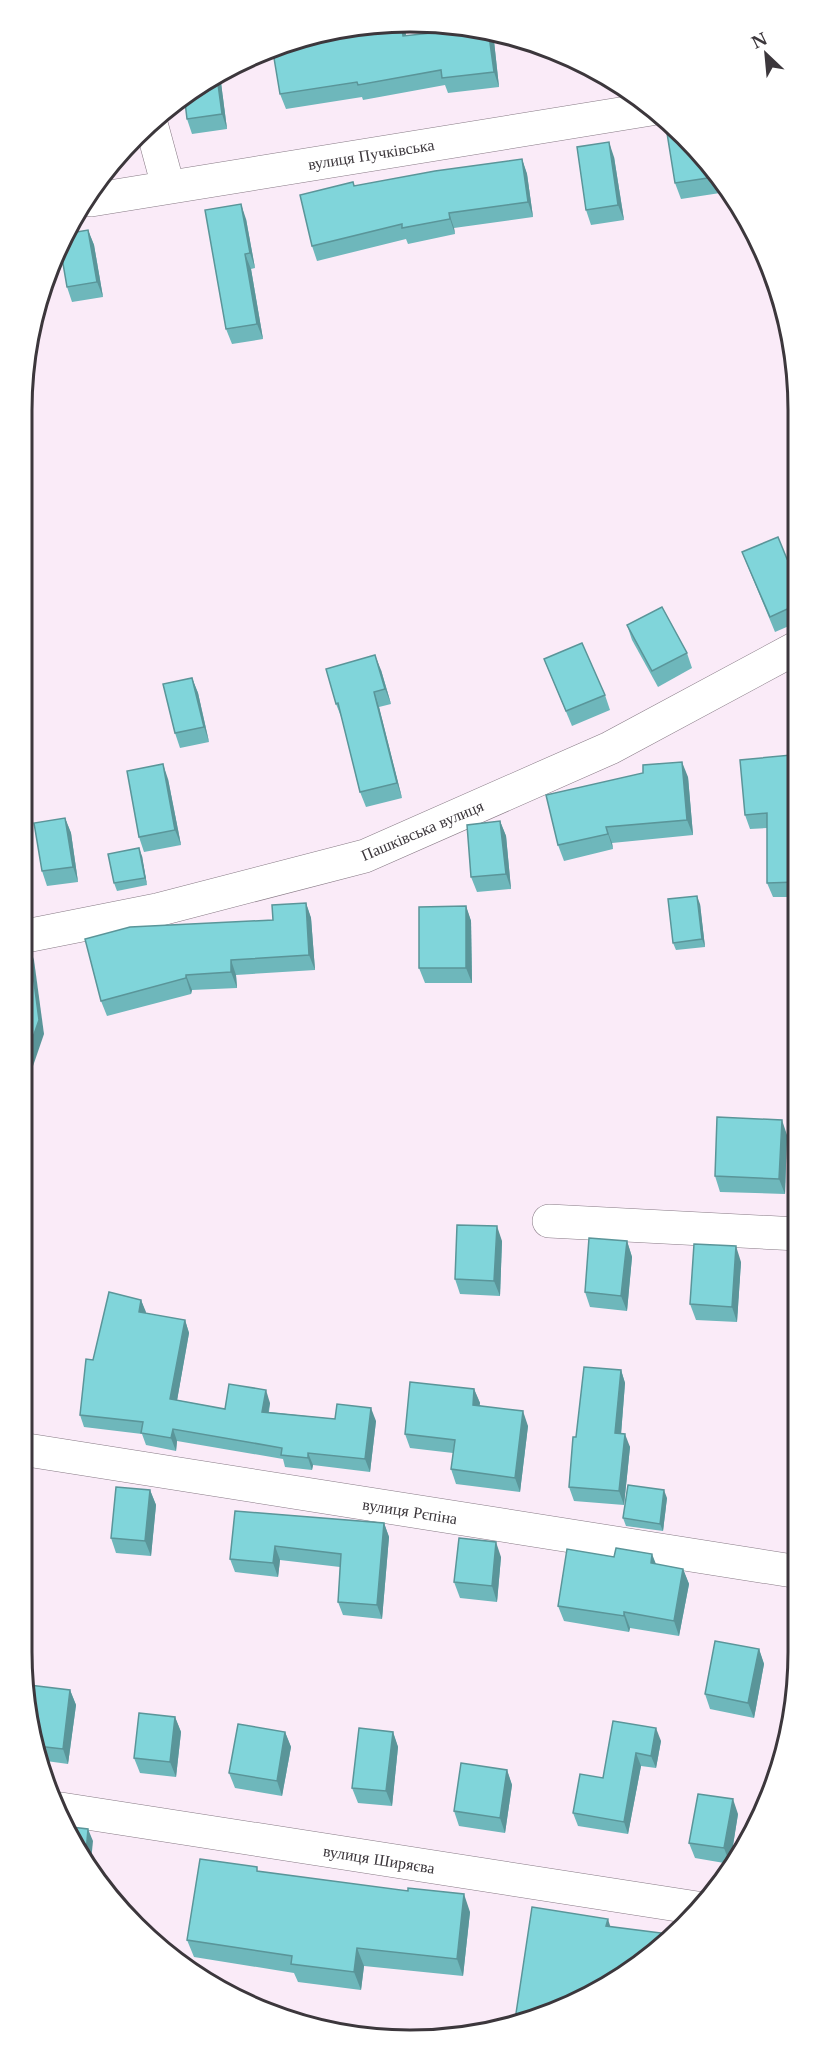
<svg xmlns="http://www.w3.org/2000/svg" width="820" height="2061" viewBox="0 0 820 2061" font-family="'Libre Baskerville',serif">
<rect width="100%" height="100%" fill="#faebf8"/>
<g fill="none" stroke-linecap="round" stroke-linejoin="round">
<defs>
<g id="minor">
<polyline points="152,127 168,186"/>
<polyline points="91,200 651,109"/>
<polyline points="21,937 157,910 365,856 610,748 796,648"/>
<polyline points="549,1221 798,1234"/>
<polyline points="21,1449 799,1572"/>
<polyline points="61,1809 697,1908"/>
</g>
</defs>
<use href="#minor" stroke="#877a85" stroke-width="34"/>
<use href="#minor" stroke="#fff" stroke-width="33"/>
</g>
<g fill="#6eb7bb">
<polygon points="384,22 404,24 406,36 494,41 499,87 448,93 445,85 363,100 362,97 286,109 280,94"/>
<polygon points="220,75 227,129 192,134 187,119"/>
<polygon points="614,157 624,220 591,225 586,210"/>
<polygon points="522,159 527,174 533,217 454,228 455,234 408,244 406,239 317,261 312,246 354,186"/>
<polygon points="717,175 720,193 681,199 675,183"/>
<polygon points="246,219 255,268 251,269 263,339 232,344 226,329"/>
<polygon points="88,230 94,245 103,297 72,302 67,287"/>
<polygon points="742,552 787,559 796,555 796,623 775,632 748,567"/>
<polygon points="627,625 687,653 692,668 658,687 632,640"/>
<polygon points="544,659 605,695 610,710 572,726"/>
<polygon points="381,670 391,704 379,707 402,798 366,807 360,792 342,719 336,704"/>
<polygon points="192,678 198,693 209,742 180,748 175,733"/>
<polygon points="791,755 796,769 797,779 797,897 773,897 767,883 767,828 750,829 745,815"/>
<polygon points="688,777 693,835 612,843 613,849 564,861 558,845"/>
<polygon points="168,779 181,845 144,852 139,837"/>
<polygon points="65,818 71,833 78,882 47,886 42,871"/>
<polygon points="500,821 506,836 511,889 477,892 471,877"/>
<polygon points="142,856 147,885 117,891 114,883"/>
<polygon points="306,903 311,918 315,970 236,975 237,988 192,990 191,994 107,1016 101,1001 273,920"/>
<polygon points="700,904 705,947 676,950 673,943"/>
<polygon points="466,906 471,921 472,983 425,983 419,968"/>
<polygon points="787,1135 785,1194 720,1192 715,1176"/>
<polygon points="502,1241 500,1296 460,1294 455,1279"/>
<polygon points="627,1241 632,1257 627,1311 590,1307 585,1292"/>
<polygon points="741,1262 737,1322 696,1320 690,1304"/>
<polygon points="141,1300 146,1314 185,1320 189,1333 177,1400 225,1409 270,1403 269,1412 335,1419 376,1421 370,1472 313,1465 312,1470 285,1467 283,1459 177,1441 176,1451 146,1445 142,1434 84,1427 80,1415 93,1360"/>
<polygon points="621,1370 625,1383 621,1434 630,1447 624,1505 574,1501 569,1487 576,1437"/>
<polygon points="474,1389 480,1403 479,1405 528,1426 520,1492 456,1484 451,1469 453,1453 410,1448 405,1434"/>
<polygon points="150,1490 156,1505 151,1556 116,1553 111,1538"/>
<polygon points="667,1498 663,1531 626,1526 623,1518"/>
<polygon points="235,1511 384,1523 389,1537 382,1619 343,1615 338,1602 340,1567 280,1560 278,1577 235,1572 230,1559"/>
<polygon points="501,1557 497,1602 460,1598 454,1582"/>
<polygon points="656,1564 683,1569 689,1584 679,1636 630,1628 629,1632 564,1621 558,1606"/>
<polygon points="759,1649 764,1664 754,1718 710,1709 705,1694"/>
<polygon points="70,1690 76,1705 68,1764 39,1760 28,1692"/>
<polygon points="175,1717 181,1732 176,1777 140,1773 134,1758"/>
<polygon points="613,1721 661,1741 656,1768 641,1766 628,1834 578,1826 573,1813 603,1778"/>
<polygon points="285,1732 291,1747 282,1796 235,1788 229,1773"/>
<polygon points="393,1732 398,1747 392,1806 358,1803 352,1788"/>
<polygon points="507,1770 512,1785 505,1833 459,1826 454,1811"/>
<polygon points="738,1814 730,1864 695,1858 689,1843"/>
<polygon points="259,1872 408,1891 470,1912 463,1976 364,1966 361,1990 298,1982 294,1973 194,1957 187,1940"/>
</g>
<g fill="#5a9599">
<polygon points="401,24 404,24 409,52 403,36"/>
<polygon points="489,36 492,36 494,41 499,87 494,72"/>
<polygon points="220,75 227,129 222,114 217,77"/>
<polygon points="609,142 614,157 624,220 618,205"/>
<polygon points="522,159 527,174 533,217 528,202"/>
<polygon points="713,169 717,175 720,193 714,177"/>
<polygon points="241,204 246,219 255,268 250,253"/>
<polygon points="449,213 454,228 455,234 450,219"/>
<polygon points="88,230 94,245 103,297 97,282"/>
<polygon points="245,254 251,269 263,339 257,324"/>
<polygon points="375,655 381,670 391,704 385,689"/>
<polygon points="192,678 198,693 209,742 204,727"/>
<polygon points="374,692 379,707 402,798 397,783"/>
<polygon points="791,755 796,769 797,779 797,825"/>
<polygon points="682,762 688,777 693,835 687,820"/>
<polygon points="163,764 168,779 181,845 175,830"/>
<polygon points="65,818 71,833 78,882 73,867"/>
<polygon points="500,821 506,836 511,889 506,874"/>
<polygon points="606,827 612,843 613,849 608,834"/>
<polygon points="139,848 142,856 147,885 145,878"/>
<polygon points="697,896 700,904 705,947 702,939"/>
<polygon points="306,903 311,918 315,970 309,955"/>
<polygon points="466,906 471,921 472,983 466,968"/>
<polygon points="29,945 34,960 44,1034 21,1101 21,1071"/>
<polygon points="231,960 236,975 237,988 231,972"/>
<polygon points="186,975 192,990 191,994 186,978"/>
<polygon points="782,1120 787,1135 785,1194 779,1179"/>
<polygon points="497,1226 502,1241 500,1296 494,1281"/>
<polygon points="627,1241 632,1257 627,1311 621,1296"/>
<polygon points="736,1246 741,1262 737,1322 732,1307"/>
<polygon points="141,1300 146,1312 143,1325 139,1312"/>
<polygon points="185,1320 189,1333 175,1412 170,1399"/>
<polygon points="22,1350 27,1365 21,1392 21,1353"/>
<polygon points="621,1370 625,1383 620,1447 615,1433"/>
<polygon points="474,1389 480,1403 478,1419 473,1405"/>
<polygon points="266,1390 270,1403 266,1424 262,1412"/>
<polygon points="371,1408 376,1421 370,1472 365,1459"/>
<polygon points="523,1411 528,1426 520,1492 515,1478"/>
<polygon points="173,1429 177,1441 176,1451 171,1438"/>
<polygon points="625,1434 630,1447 624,1505 619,1491"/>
<polygon points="308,1453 313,1465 312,1470 308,1458"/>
<polygon points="150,1490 156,1505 151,1556 145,1541"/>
<polygon points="664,1490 667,1498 663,1531 660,1524"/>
<polygon points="384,1523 389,1537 382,1619 377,1605"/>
<polygon points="496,1542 501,1557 497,1602 492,1586"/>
<polygon points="275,1546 280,1560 278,1577 273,1563"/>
<polygon points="652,1554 658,1569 651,1563"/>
<polygon points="683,1569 689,1584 679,1636 674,1621"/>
<polygon points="624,1612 630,1628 629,1632 624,1616"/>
<polygon points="759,1649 764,1664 754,1718 748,1703"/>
<polygon points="70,1690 76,1705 68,1764 63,1749"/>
<polygon points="175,1717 181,1732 176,1777 170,1762"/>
<polygon points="656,1728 661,1741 656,1768 651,1756"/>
<polygon points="285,1732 291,1747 282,1796 277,1781"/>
<polygon points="393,1732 398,1747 392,1806 386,1791"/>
<polygon points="636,1753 641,1766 628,1834 624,1822"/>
<polygon points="507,1770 512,1785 505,1833 500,1818"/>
<polygon points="733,1799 738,1814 730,1864 724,1848"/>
<polygon points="88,1829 93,1841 91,1861 86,1853"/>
<polygon points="464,1894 470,1912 463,1976 457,1959"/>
<polygon points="608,1919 612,1932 606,1926"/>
<polygon points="357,1948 364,1966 361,1990 354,1972"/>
</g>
<g fill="#80d5da" stroke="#5a9599" stroke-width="1.5">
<polygon points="384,22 401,24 403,36 451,31 489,36 494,72 442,78 441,70 358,85 357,82 280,94 273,52"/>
<polygon points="217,77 222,114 187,119 185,102"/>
<polygon points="677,131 703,154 713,169 714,177 675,183 667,133"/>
<polygon points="609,142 618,205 586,210 577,147"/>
<polygon points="522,159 528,202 449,213 450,219 402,228 402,224 312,246 300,195 353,182 354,186 435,171"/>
<polygon points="241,204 250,253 245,254 257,324 226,329 205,210"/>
<polygon points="88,230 97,282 67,287 61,252 71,233"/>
<polygon points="778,537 787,559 796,555 796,605 770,617 742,552"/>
<polygon points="662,607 687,653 652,671 627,625"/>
<polygon points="582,643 605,695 566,711 544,659"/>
<polygon points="375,655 385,689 374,692 397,783 360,792 338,703 336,704 326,669"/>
<polygon points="192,678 204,727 175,733 163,684"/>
<polygon points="791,755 797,825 797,882 767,883 767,813 745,815 740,760"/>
<polygon points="682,762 687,820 606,827 608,834 558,845 546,795 643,773 643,765"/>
<polygon points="163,764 175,830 139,837 127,771"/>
<polygon points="65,818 73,867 42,871 34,823"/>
<polygon points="500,821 506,874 471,877 467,825"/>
<polygon points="139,848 145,878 114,883 108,854"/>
<polygon points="697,896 702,939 673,943 668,899"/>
<polygon points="306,903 309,955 231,960 231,972 186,975 186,978 101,1001 85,939 130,927 273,920 272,905"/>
<polygon points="466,906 466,968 419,968 419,907"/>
<polygon points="29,945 39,1020 21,1071 21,946"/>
<polygon points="717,1117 782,1120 779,1179 715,1176"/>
<polygon points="457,1225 497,1226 494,1281 455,1279"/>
<polygon points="589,1238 627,1241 621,1296 585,1292"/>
<polygon points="694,1244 736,1246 732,1307 690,1304"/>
<polygon points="109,1292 141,1300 139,1312 185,1320 170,1399 225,1409 229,1384 266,1390 262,1412 335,1419 337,1404 371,1408 365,1459 308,1453 308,1458 281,1455 282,1448 173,1429 171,1438 141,1433 143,1422 80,1415 86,1359 93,1360"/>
<polygon points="584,1367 621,1370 615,1433 625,1434 619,1491 569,1487 573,1437 576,1437"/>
<polygon points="410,1382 474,1389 473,1405 523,1411 515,1478 451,1469 455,1440 405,1434"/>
<polygon points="628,1485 664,1490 660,1524 623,1518"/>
<polygon points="116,1487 150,1490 145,1541 111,1538"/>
<polygon points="235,1511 384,1523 377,1605 338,1602 341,1554 275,1546 273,1563 230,1559"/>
<polygon points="459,1538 496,1542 492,1586 454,1582"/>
<polygon points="616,1548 652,1554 651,1563 683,1569 674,1621 624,1612 624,1616 558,1606 567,1549 614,1557"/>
<polygon points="715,1641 759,1649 748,1703 705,1694"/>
<polygon points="29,1685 70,1690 63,1749 37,1746 28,1692"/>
<polygon points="139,1713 175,1717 170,1762 134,1758"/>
<polygon points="613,1721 656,1728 651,1756 636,1753 624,1822 573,1813 580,1774 603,1778"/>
<polygon points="238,1724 285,1732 277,1781 229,1773"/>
<polygon points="359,1728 393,1732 386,1791 352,1788"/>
<polygon points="461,1763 507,1770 500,1818 454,1811"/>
<polygon points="698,1794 733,1799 724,1848 689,1843"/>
<polygon points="71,1827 88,1829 86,1853"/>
<polygon points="200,1859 257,1867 257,1871 408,1891 408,1888 464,1894 457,1959 357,1948 354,1972 291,1964 292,1956 187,1940"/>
<polygon points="532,1907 608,1919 606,1926 669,1934 626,1975 515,2020"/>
</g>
<g text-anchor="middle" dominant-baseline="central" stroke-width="5" stroke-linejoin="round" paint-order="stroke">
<g font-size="16" fill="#3c373c" stroke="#fff">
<text transform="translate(371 154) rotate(-9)">вулиця Пучківська</text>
<text transform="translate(422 830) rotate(-23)">Пашківська вулиця</text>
<text transform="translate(410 1511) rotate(9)">вулиця Рєпіна</text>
<text transform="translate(379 1859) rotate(9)">вулиця Ширяєва</text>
</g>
</g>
<path d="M0 0H820V2061H0ZM410 32H410A378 378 0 0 1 788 410V1652A378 378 0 0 1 410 2030H410A378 378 0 0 1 32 1652V410A378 378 0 0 1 410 32Z" fill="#fff" fill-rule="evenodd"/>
<path fill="none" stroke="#3c373c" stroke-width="3" d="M410 32H410A378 378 0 0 1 788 410V1652A378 378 0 0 1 410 2030H410A378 378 0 0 1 32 1652V410A378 378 0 0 1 410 32Z"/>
<g transform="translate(766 54) rotate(334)" stroke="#ffffff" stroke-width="4.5" paint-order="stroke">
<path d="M0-4.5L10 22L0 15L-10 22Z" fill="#3c373c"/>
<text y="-9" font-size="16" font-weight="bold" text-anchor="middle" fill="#3c373c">N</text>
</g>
</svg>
